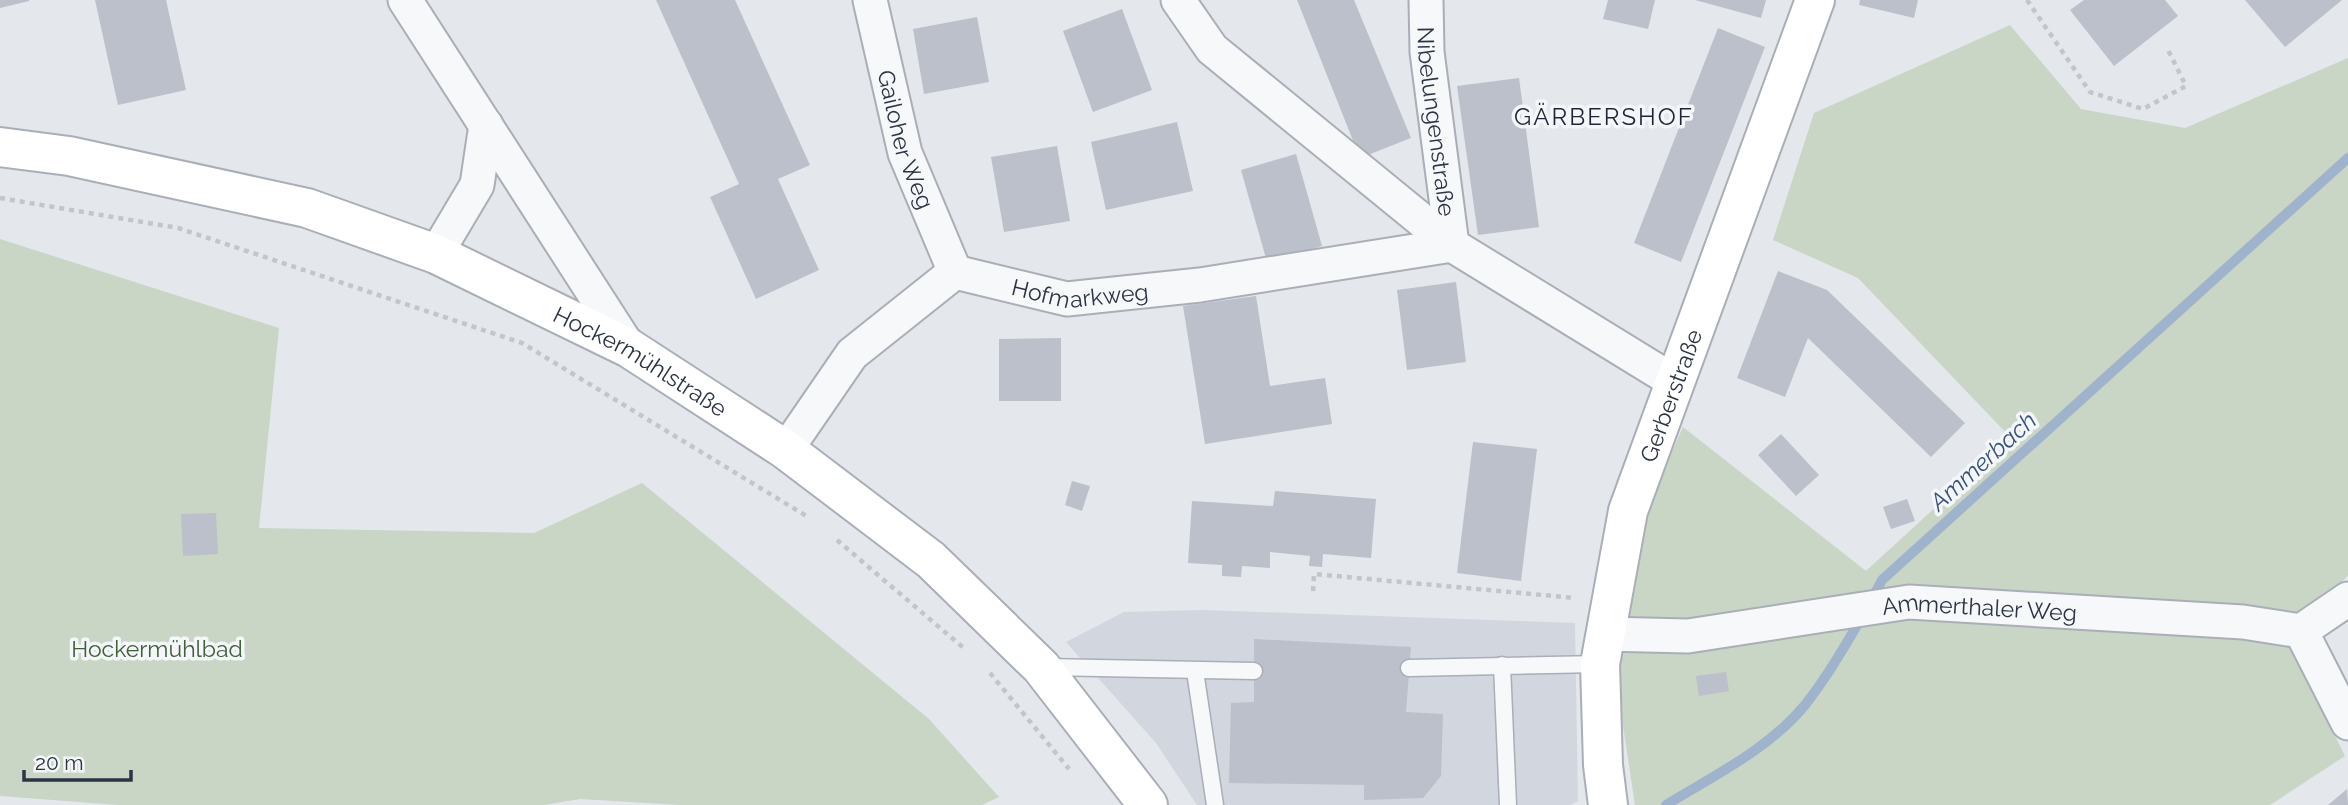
<svg xmlns="http://www.w3.org/2000/svg" width="2348" height="805" viewBox="0 0 2348 805" font-family="Raleway,sans-serif">
<rect width="100%" height="100%" fill="#e4e7ec"/>
<polygon fill="#d2d6de" points="1202,610 1575,623 1578,801 1570,805 1197,805 1156,743 1066,642 1124,612"/>
<g fill="#c9d6c5">
<polygon points="2010,25 2081,109 2185,128 2348,58 2348,575 2339,586 2307,679 2345,756 2270,805 1635,805 1617,686 1641,520 1683,427 1866,571 2011,438 1858,278 1773,240 1814,113"/>
<polygon points="0,239 279,328 259,528 534,533 642,483 929,719 999,797 982,805 680,805 580,799 544,805 118,805 0,796"/>
</g>
<g fill="none" stroke-linecap="round" stroke-linejoin="round">
<g stroke="#9fb4cc" stroke-width="10">
<polyline points="1871,601 1882,580 2348,158"/>
<path d="M 1666,805 C 1713,776 1769,749 1805,705 C 1827,677 1845,646 1863,615"/>
</g>
</g>
<g fill="#bbc0ca">
<polygon points="0,0 29,0 29,1 0,8"/>
<polygon points="95,0 166,0 186,90 118,105"/>
<polygon points="656,0 735,0 810,165 778,179 819,270 756,299 710,197 739,184"/>
<polygon points="1297,0 1354,0 1411,138 1360,158"/>
<polygon points="1608,0 1655,0 1648,29 1603,19"/>
<polygon points="1695,0 1766,0 1761,18"/>
<polygon points="1860,0 1918,0 1914,18 1859,5"/>
<polygon points="2084,0 2165,0 2178,16 2114,66 2070,10"/>
<polygon points="2245,0 2342,0 2285,47"/>
<polygon points="1122,9 1152,90 1093,112 1063,31"/>
<polygon points="977,17 989,82 924,94 913,29"/>
<polygon points="1718,28 1765,47 1681,262 1634,243"/>
<polygon points="1519,78 1539,227 1478,235 1457,86"/>
<polygon points="1177,122 1193,191 1106,210 1091,142"/>
<polygon points="1057,146 1070,221 1004,232 991,157"/>
<polygon points="1296,154 1322,246 1267,262 1241,170"/>
<polygon points="1778,271 1827,290 1965,423 1931,457 1808,338 1785,397 1737,378"/>
<polygon points="1456,282 1466,362 1407,370 1397,290"/>
<polygon points="1256,296 1270,386 1325,378 1332,424 1205,444 1183,306"/>
<polygon points="1061,338 1061,401 999,401 999,339"/>
<polygon points="1781,434 1819,475 1796,496 1758,455"/>
<polygon points="1473,442 1537,449 1521,581 1457,573"/>
<polygon points="1072,481 1090,486 1082,511 1065,505"/>
<polygon points="1275,491 1376,499 1371,558 1323,554 1322,567 1309,566 1310,556 1270,552 1270,568 1242,566 1241,577 1222,576 1222,565 1188,563 1192,501 1273,506"/>
<polygon points="1907,499 1915,521 1891,529 1883,507"/>
<polygon points="216,513 218,554 183,556 181,514"/>
<polygon points="1254,639 1411,647 1406,712 1443,714 1441,776 1423,798 1364,800 1364,785 1229,783 1231,703 1254,702"/>
<polygon points="1726,672 1729,691 1699,696 1696,676"/>
<polygon points="2347,789 2348,805 2328,805"/>
</g>
<g fill="none" stroke-linecap="round" stroke-linejoin="round">
<defs>
<g id="lane">
<polyline points="1502,665 1508,805"/>
<polyline points="1046,667 1254,671"/>
<polyline points="1409,668 1600,664"/>
<polyline points="1195,671 1215,805"/>
</g>
<g id="street">
<polyline points="405,0 629,348"/>
<path id="s1" d="M 870,0 L 905,153 L 955,272"/>
<polyline points="1178,0 1212,49 1452,245 1675,382"/>
<path id="s2" d="M 1426,0 L 1427,52 L 1452,245"/>
<polyline points="436,254 477,185 486,125"/>
<path id="s3" d="M 955,272 L 1067,299 L 1200,285 L 1452,245"/>
<polyline points="786,450 852,354 955,272"/>
<polyline points="2301,631 2348,723"/>
<path id="s4" d="M 1604,634 L 1688,636 L 1909,602 L 2243,622 L 2301,631 L 2348,599"/>
</g>
<g id="secondary">
<path id="s5" d="M 0,147 L 69,156 L 307,208 L 436,254 L 629,348 L 786,450 L 931,560 L 1041,667 L 1148,805"/>
<path id="s6" d="M 1608,805 L 1603,765 L 1600,664 L 1628,511 L 1815,0"/>
</g>
</defs>
<use href="#lane" stroke="#a9aeb7" stroke-width="19"/>
<use href="#street" stroke="#a9aeb7" stroke-width="37"/>
<use href="#secondary" stroke="#a9aeb7" stroke-width="42"/>
<g stroke="#c2c5cb" stroke-width="4.5" stroke-dasharray="5 5" stroke-linecap="butt">
<polyline points="2027,0 2090,92 2143,109 2186,86 2168,50"/>
<polyline points="0,198 178,228 522,343 808,517"/>
<polyline points="837,540 966,650"/>
<polyline points="1313,591 1314,574 1575,598"/>
<polyline points="990,673 1069,769"/>
</g>
<use href="#lane" stroke="#f7f8fa" stroke-width="16"/>
<use href="#street" stroke="#f7f8fa" stroke-width="33"/>
<use href="#secondary" stroke="#fff" stroke-width="38"/>
</g>
<g text-anchor="middle" dominant-baseline="central" stroke-width="7" stroke-linejoin="round" paint-order="stroke">
<g font-size="23" fill="#2b3445" stroke="#f4f6f9">
<text stroke="none"><textPath href="#s2" startOffset="122">Nibelungenstraße</textPath></text>
<text stroke="none"><textPath href="#s1" startOffset="144">Gailoher Weg</textPath></text>
<text stroke="none"><textPath href="#s3" startOffset="128">Hofmarkweg</textPath></text>
<text stroke="none"><textPath href="#s5" startOffset="681">Hockermühlstraße</textPath></text>
<text stroke="none"><textPath href="#s6" startOffset="420">Gerberstraße</textPath></text>
<text stroke="none"><textPath href="#s4" startOffset="378">Ammerthaler Weg</textPath></text>
</g>
<g font-size="23" fill="#3f6138" stroke="#f4f6f9">
<text x="157" y="648">Hockermühlbad</text>
</g>
<g font-size="24" letter-spacing="2" fill="#1d2536" stroke="#f4f6f9">
<text x="1604" y="116">GÄRBERSHOF</text>
</g>
<g font-size="24" font-style="italic" fill="#34527a" stroke="#f4f6f9">
<text transform="translate(1983 461) rotate(-42)">Ammerbach</text>
</g>
</g>
<path d="M24 770v10h107v-10" fill="none" stroke="#2b3445" stroke-width="3.5"/>
<text x="35" y="770" font-size="21" fill="#2b3445" stroke="#f4f6f9" stroke-width="5" paint-order="stroke">20 m</text>
</svg>
